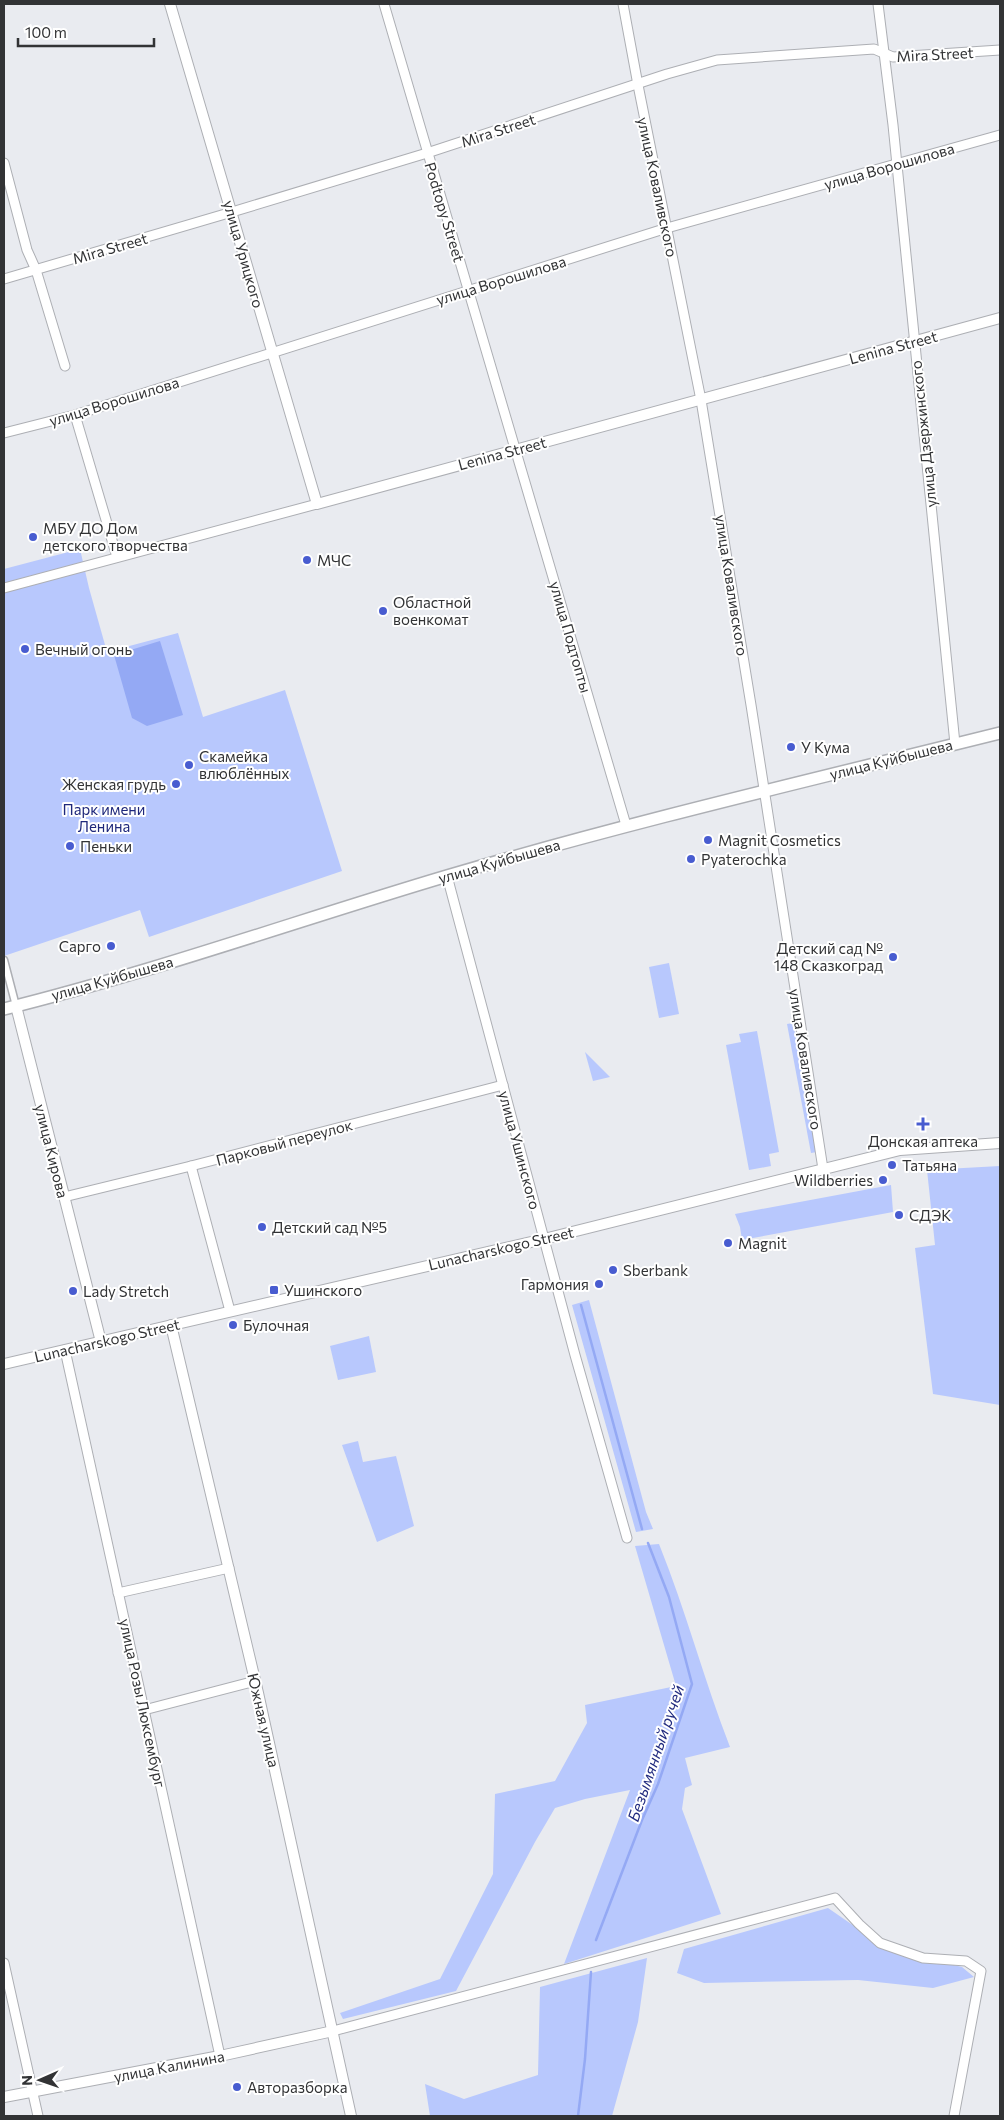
<svg xmlns="http://www.w3.org/2000/svg" width="1004" height="2120" viewBox="0 0 1004 2120" font-family="Commissioner,sans-serif">
<rect width="100%" height="100%" fill="#e9ebf0"/>
<g fill="#b8c8fd">
<polygon points="80,549 89,588 107,652 178,633 203,717 285,690 342,871 149,937 140,910 4,956 4,569"/>
<polygon points="669,963 679,1014 659,1018 649,967"/>
<polygon points="793,1023 817,1152 811,1153 787,1024"/>
<polygon points="757,1031 779,1152 769,1154 771,1166 749,1170 726,1045 741,1042 739,1034"/>
<polygon points="585,1052 610,1077 593,1081"/>
<polygon points="1000,1166 1000,1405 933,1394 915,1248 935,1245 927,1170"/>
<polygon points="891,1185 893,1212 742,1240 740,1227 735,1214"/>
<polygon points="589,1300 646,1512 653,1529 636,1532 572,1305"/>
<polygon points="369,1336 376,1372 338,1380 330,1346"/>
<polygon points="358,1441 363,1462 396,1456 414,1526 377,1542 342,1445"/>
<path d="M 659,1544 C 686,1611 704,1680 730,1747 L 685,1758 L 692,1785 L 685,1788 L 682,1809 L 721,1914 L 564,1964 L 630,1790 L 585,1799 L 555,1808 L 535,1842 L 456,1991 L 343,2019 L 340,2013 L 440,1979 L 493,1874 L 495,1794 L 555,1781 L 587,1723 L 585,1705 L 676,1686 L 635,1546 Z"/>
<polygon points="828,1908 886,1948 962,1967 974,1977 933,1988 858,1980 704,1983 677,1973 684,1949"/>
<polygon points="647,1958 638,2022 612,2116 430,2116 425,2084 464,2099 538,2075 540,1987"/>
</g>
<polygon fill="#94a9f4" points="160,641 183,715 147,726 132,718 114,655"/>
<g fill="none" stroke-linecap="round" stroke-linejoin="round">
<g stroke="#94a9f4" stroke-width="2.5">
<polyline points="581,1305 642,1529"/>
<polyline points="596,1940 642,1820 658,1784 692,1684 669,1597 648,1543"/>
<polyline points="578,2116 585,2059 591,1972"/>
</g>
<defs>
<polyline id="pedestrian" points="4,960 16,1006"/>
<g id="minor">
<polyline points="384,4 626,825"/>
<polyline points="623,4 638,85 701,400 751,705 823,1169"/>
<polyline points="878,4 893,125 955,744"/>
<polyline points="4,163 27,250 36,270 65,366"/>
<polyline points="4,279 232,212 427,153 667,74 717,60 874,49 893,57 1000,50"/>
<polyline points="75,415 117,557"/>
<polyline points="4,433 75,415 667,228 1000,135"/>
<polyline points="4,588 317,504"/>
<polyline points="447,876 575,1355 627,1538"/>
<polyline points="191,1166 230,1311"/>
<polyline points="64,1197 191,1166 503,1085"/>
<polyline points="65,1350 220,2056"/>
<polyline points="118,1593 229,1568"/>
<polyline points="144,1710 255,1681"/>
<polyline points="4,1963 38,2116"/>
<polyline points="333,2031 835,1898 859,1924 880,1943 923,1958 966,1961 981,1971 954,2116"/>
</g>
<g id="tertiary">
<polyline points="170,4 317,504 1000,318"/>
<polyline points="16,1006 101,1342"/>
<polyline points="171,1325 258,1693 351,2116"/>
<polyline points="4,1364 544,1239 900,1150 1000,1143"/>
<polyline points="4,2097 220,2056 333,2031"/>
</g>
<path id="secondary" d="M 4,1009 C 153,972 299,920 447,876 C 630,822 815,779 1000,733"/>
</defs>
<use href="#pedestrian" stroke="#adafb4" stroke-width="9"/>
<use href="#minor" stroke="#adafb4" stroke-width="11"/>
<use href="#tertiary" stroke="#adafb4" stroke-width="12"/>
<use href="#secondary" stroke="#adafb4" stroke-width="14"/>
<use href="#pedestrian" stroke="#fff" stroke-width="6"/>
<use href="#minor" stroke="#fff" stroke-width="9"/>
<use href="#tertiary" stroke="#fff" stroke-width="10"/>
<use href="#secondary" stroke="#fff" stroke-width="11"/>
</g>
<g fill="#485cd0" stroke="#fff" stroke-width="2">
<circle cx="33" cy="537" r="5"/>
<circle cx="307" cy="560" r="5"/>
<circle cx="383" cy="611" r="5"/>
<circle cx="25" cy="649" r="5"/>
<circle cx="791" cy="747" r="5"/>
<circle cx="189" cy="765" r="5"/>
<circle cx="176" cy="784" r="5"/>
<circle cx="708" cy="840" r="5"/>
<circle cx="70" cy="846" r="5"/>
<circle cx="691" cy="859" r="5"/>
<circle cx="111" cy="946" r="5"/>
<circle cx="893" cy="957" r="5"/>
<path d="M920.5 1116.5h5v5h5v5h-5v5h-5v-5h-5v-5h5z"/>
<circle cx="892" cy="1165" r="5"/>
<circle cx="883" cy="1180" r="5"/>
<circle cx="899" cy="1215" r="5"/>
<circle cx="262" cy="1227" r="5"/>
<circle cx="728" cy="1243" r="5"/>
<circle cx="613" cy="1270" r="5"/>
<circle cx="599" cy="1284" r="5"/>
<rect x="269" y="1285" width="10" height="10" rx="2.5"/>
<circle cx="73" cy="1291" r="5"/>
<circle cx="233" cy="1325" r="5"/>
<circle cx="237" cy="2087" r="5"/>
</g>
<g text-anchor="middle" dominant-baseline="central" stroke-width="4" stroke-linejoin="round" paint-order="stroke">
<g font-size="15" fill="#323335" stroke="#fff">
<text transform="translate(935 54) rotate(-3)">Mira Street</text>
<text transform="translate(498 130) rotate(-18)">Mira Street</text>
<text transform="translate(889 166) rotate(-16)">улица Ворошилова</text>
<text transform="translate(658 187) rotate(78)">улица Коваливского</text>
<text transform="translate(445 212) rotate(73)">Podtopy Street</text>
<text transform="translate(110 248) rotate(-16)">Mira Street</text>
<text transform="translate(244 254) rotate(74)">улица Урицкого</text>
<text transform="translate(501 280) rotate(-17)">улица Ворошилова</text>
<text transform="translate(893 347) rotate(-15)">Lenina Street</text>
<text transform="translate(114 401) rotate(-17)">улица Ворошилова</text>
<text transform="translate(923 434) rotate(-96)">улица Дзержинского</text>
<text transform="translate(502 453) rotate(-15)">Lenina Street</text>
<text transform="translate(732 585) rotate(81)">улица Коваливского</text>
<text transform="translate(571 637) rotate(74)">улица Подтопты</text>
<text transform="translate(891 759) rotate(-14)">улица Куйбышева</text>
<text transform="translate(499 861) rotate(-16)">улица Куйбышева</text>
<text transform="translate(112 978) rotate(-16)">улица Куйбышева</text>
<text transform="translate(806 1059) rotate(81)">улица Коваливского</text>
<text transform="translate(284 1142) rotate(-15)">Парковый переулок</text>
<text transform="translate(520 1150) rotate(75)">улица Ушинского</text>
<text transform="translate(52 1151) rotate(76)">улица Кирова</text>
<text transform="translate(501 1248) rotate(-13)">Lunacharskogo Street</text>
<text transform="translate(107 1340) rotate(-13)">Lunacharskogo Street</text>
<text transform="translate(143 1703) rotate(78)">улица Розы Люксембург</text>
<text transform="translate(264 1720) rotate(77)">Южная улица</text>
<text transform="translate(169 2066) rotate(-11)">улица Калинина</text>
</g>
<g font-size="15" fill="#323335" stroke="#fff" text-anchor="start">
<text x="43" y="528">МБУ ДО Дом<tspan x="43" dy="17">детского творчества</tspan></text>
<text x="317" y="560">МЧС</text>
<text x="393" y="602">Областной<tspan x="393" dy="17">военкомат</tspan></text>
<text x="35" y="649">Вечный огонь</text>
<text x="801" y="747">У Кума</text>
<text x="199" y="756">Скамейка<tspan x="199" dy="17">влюблённых</tspan></text>
<text x="166" y="784" text-anchor="end">Женская грудь</text>
<text x="718" y="840">Magnit Cosmetics</text>
<text x="80" y="846">Пеньки</text>
<text x="701" y="859">Pyaterochka</text>
<text x="101" y="946" text-anchor="end">Сарго</text>
<text x="883" y="948" text-anchor="end">Детский сад №<tspan x="883" dy="17">148 Сказкоград</tspan></text>
<text x="923" y="1141" text-anchor="middle">Донская аптека</text>
<text x="902" y="1165">Татьяна</text>
<text x="873" y="1180" text-anchor="end">Wildberries</text>
<text x="909" y="1215">СДЭК</text>
<text x="272" y="1227">Детский сад №5</text>
<text x="738" y="1243">Magnit</text>
<text x="623" y="1270">Sberbank</text>
<text x="589" y="1284" text-anchor="end">Гармония</text>
<text x="284" y="1290">Ушинского</text>
<text x="83" y="1291">Lady Stretch</text>
<text x="243" y="1325">Булочная</text>
<text x="247" y="2087">Авторазборка</text>
</g>
<g font-size="15" fill="#1f287b" stroke="#fff">
<text x="104" y="809">Парк имени<tspan x="104" dy="17">Ленина</tspan></text>
</g>
<g font-size="16" font-style="italic" fill="#222c80" stroke="#fff">
<text transform="translate(655 1753) rotate(-71)">Безымянный ручей</text>
</g>
</g>
<rect width="1004" height="2120" fill="none" stroke="#323335" stroke-width="10"/>
<g transform="translate(40 2080) rotate(268)" stroke="#ffffff" stroke-width="4" paint-order="stroke">
<path d="M0-4L9 19L0 12L-9 19Z" fill="#323335"/>
<text y="-8" font-size="14" font-weight="bold" text-anchor="middle" fill="#323335">N</text>
</g>
<path d="M18 38v8h136v-8" fill="none" stroke="#323335" stroke-width="2.5"/>
<text x="25" y="38" font-size="15" fill="#323335" stroke="#ffffff" stroke-width="4" paint-order="stroke">100 m</text>
</svg>
